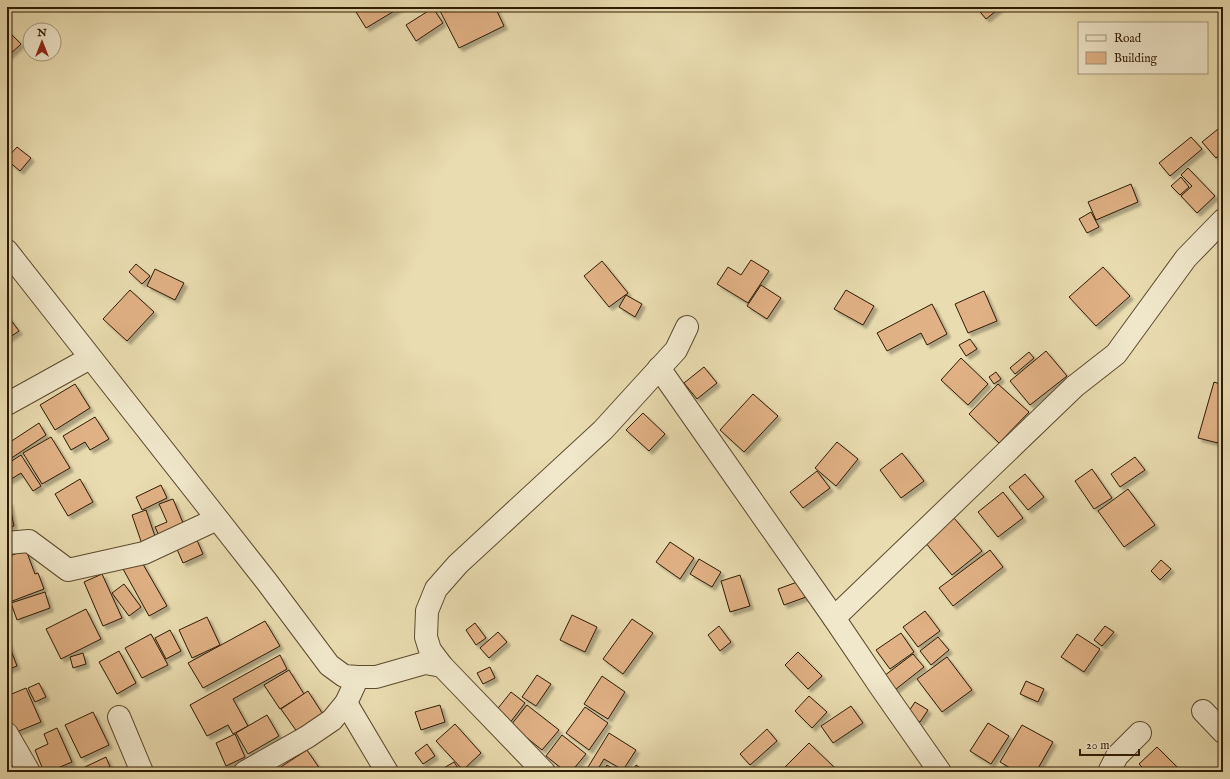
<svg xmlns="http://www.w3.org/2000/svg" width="1230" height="779" viewBox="0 0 1230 779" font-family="'IM FELL English',serif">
<defs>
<filter id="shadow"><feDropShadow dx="3.5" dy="3.5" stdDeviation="1" flood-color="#0004"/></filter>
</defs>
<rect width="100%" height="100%" fill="#e9dcb0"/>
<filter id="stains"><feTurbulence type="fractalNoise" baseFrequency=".005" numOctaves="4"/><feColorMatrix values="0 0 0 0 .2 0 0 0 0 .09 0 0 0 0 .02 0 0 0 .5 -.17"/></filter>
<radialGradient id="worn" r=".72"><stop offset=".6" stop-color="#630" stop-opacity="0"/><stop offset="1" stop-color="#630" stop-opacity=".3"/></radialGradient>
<g fill="#e0b185" stroke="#2e1a03" filter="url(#shadow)">
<polygon points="353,7 401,7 366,28"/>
<polygon points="438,7 495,7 504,26 459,48"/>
<polygon points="976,7 1001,7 986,19"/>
<polygon points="433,8 443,23 416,41 406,25"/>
<polygon points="8,31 21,44 7,57 7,32"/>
<polygon points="1223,125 1223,152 1216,158 1202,142"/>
<polygon points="1191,137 1202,149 1170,176 1159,163"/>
<polygon points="17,147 31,158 20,171 7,160 7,158"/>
<polygon points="1188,168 1215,196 1197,213 1181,196 1192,186 1181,175"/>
<polygon points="1181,177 1189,187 1180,195 1171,186"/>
<polygon points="1131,184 1138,202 1096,220 1088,202"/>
<polygon points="1091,212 1099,227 1087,233 1079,219"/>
<polygon points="751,260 769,271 748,303 717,284 728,267 741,275"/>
<polygon points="602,261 628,293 609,307 584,276"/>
<polygon points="136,264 150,276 142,284 129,272"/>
<polygon points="1103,267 1130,296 1096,326 1069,297"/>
<polygon points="155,269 184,283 175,300 147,286"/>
<polygon points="761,285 781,298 767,319 747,306"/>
<polygon points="130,290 154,312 127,341 103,319"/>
<polygon points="846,290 874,306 863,325 834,309"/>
<polygon points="984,291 997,321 968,333 955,304"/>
<polygon points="626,295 642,304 635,317 619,307"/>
<polygon points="932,304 947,334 927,345 921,333 887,351 877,333"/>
<polygon points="7,315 19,331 7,339"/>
<polygon points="970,339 977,349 966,356 959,345"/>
<polygon points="1046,351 1067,376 1030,405 1010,381"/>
<polygon points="1029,352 1034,358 1015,374 1010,368"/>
<polygon points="961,358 988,384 968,405 941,380"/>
<polygon points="704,367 717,383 697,399 684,383"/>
<polygon points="996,372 1001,379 994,384 989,377"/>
<polygon points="1214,382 1223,385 1223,425 1218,443 1198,438"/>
<polygon points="75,384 90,408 55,430 40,405"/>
<polygon points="998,384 1029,412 999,443 969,414"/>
<polygon points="753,394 778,416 744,452 720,430"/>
<polygon points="643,413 665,434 649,451 626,430"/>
<polygon points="95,417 109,439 90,450 85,442 71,450 63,436"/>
<polygon points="39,423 46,435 7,461 7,444"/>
<polygon points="51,437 70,468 42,484 23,453"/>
<polygon points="837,442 858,459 836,486 815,468"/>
<polygon points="902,453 924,481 901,498 880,470"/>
<polygon points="21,455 41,486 33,491 21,473 8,481 7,479 7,464"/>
<polygon points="1135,457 1145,470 1120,487 1111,474"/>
<polygon points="1092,469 1112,498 1094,509 1075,481"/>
<polygon points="817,471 830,488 803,508 790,492"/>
<polygon points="1025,474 1044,497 1028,510 1009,487"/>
<polygon points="80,479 93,502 68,516 55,494"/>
<polygon points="161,485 167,498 142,510 136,497"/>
<polygon points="1128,489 1155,525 1124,547 1098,511"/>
<polygon points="1003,492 1023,518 998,537 978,512"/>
<polygon points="173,499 186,530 161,540 155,527 167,522 159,504"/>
<polygon points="7,502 9,502 14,526 7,528"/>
<polygon points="146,510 158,545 144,550 132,515"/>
<polygon points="954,518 982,551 952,575 925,542"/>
<polygon points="196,538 203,554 183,563 176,547"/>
<polygon points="670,542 694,558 680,579 656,562"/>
<polygon points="26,550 35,574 38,573 44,589 7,603 7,557"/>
<polygon points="990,550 1003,567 953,606 939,588"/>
<polygon points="140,559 167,606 149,616 123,569"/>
<polygon points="699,559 721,572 712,587 690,574"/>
<polygon points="1161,560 1171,569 1160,580 1151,571"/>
<polygon points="102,574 122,618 103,626 84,582"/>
<polygon points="740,575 750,606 730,612 721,581"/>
<polygon points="800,581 806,597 784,605 778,589"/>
<polygon points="124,584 141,607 129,616 112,593"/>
<polygon points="45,592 50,608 17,620 11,603"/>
<polygon points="86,609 101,639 61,659 46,629"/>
<polygon points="925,611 940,631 918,647 903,627"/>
<polygon points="572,615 597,627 585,652 560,640"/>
<polygon points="207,617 220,645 192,658 179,630"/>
<polygon points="632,619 653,633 623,674 603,659"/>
<polygon points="265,621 280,646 203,688 188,663"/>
<polygon points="475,623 486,638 476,645 466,630"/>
<polygon points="719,626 731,642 720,651 708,635"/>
<polygon points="1105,626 1114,632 1102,646 1094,640"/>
<polygon points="170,630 181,651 166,659 155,638"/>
<polygon points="498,632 507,642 489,658 480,648"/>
<polygon points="901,633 914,652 890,669 876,650"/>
<polygon points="151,634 168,665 142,678 125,648"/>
<polygon points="1077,634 1100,649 1084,672 1061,657"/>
<polygon points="938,637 949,650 931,665 920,651"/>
<polygon points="7,640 17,666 7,670"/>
<polygon points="119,651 136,683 117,694 99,662"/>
<polygon points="798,652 822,676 808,689 785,665"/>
<polygon points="83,653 86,664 73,668 70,657"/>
<polygon points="913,654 924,667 891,693 880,679"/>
<polygon points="280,655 287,669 233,699 248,726 233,734 228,725 207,736 190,705"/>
<polygon points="947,657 972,690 942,712 917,679"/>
<polygon points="490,667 495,678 483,684 477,673"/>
<polygon points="289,670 304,694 280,709 264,685"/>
<polygon points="537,675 551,684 536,706 522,697"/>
<polygon points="602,676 625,692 608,719 584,704"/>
<polygon points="1026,681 1044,689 1038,702 1020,694"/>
<polygon points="39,683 46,697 35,702 28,688"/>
<polygon points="26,688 41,722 14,733 7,718 7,696"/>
<polygon points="308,691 326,719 300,736 281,709"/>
<polygon points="511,692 525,703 509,724 495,712"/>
<polygon points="809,696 827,712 812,728 795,711"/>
<polygon points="915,702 928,710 920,722 907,714"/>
<polygon points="440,705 445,722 421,730 415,712"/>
<polygon points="527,705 559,730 542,750 511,725"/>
<polygon points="851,706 863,723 833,743 821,726"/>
<polygon points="585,707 608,723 589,750 566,733"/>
<polygon points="93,712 109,745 81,758 65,725"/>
<polygon points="267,715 279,736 248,754 236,733"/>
<polygon points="988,723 1009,736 991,764 970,751"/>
<polygon points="455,724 481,753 463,770 436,741"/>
<polygon points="1022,725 1053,742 1036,772 1017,772 1000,762"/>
<polygon points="57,728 72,762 48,772 44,772 35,750 48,744 44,734"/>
<polygon points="767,729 777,741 750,765 740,754"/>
<polygon points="609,733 636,750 623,770 604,759 596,772 585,772"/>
<polygon points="235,734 245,757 226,766 216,743"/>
<polygon points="562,735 586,754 571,772 566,772 546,756"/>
<polygon points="809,743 836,769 833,772 780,772"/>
<polygon points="427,744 435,756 423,764 415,753"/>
<polygon points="1157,747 1181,771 1180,772 1147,772 1139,764"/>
<polygon points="307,750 322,772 273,772"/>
<polygon points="106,757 112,772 88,772 85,767"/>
<polygon points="454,762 460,771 457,772 437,772"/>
<polygon points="607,765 619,772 603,772"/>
<polygon points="636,765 645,771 645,772 632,772"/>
</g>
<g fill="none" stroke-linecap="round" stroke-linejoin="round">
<defs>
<g id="minor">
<polyline points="7,251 267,582 329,665 344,676 358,677 376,677 425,663 442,666"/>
<polyline points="659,368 834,618 882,689 940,772"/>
<polyline points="7,404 90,358"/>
<polyline points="7,543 29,541 68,570 144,553 217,519"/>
<polyline points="834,618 1075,386 1116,354 1186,258 1223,220"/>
<polyline points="346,703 387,772"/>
<polyline points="1203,711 1223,732"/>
<polyline points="119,717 142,772"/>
<polyline points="7,734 29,772"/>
<polyline points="245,772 307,737 332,720 346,703 358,677"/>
<polyline points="544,772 442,666 430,650 426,637 427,611 436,589 458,564 603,430 676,350 687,327"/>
<polyline points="1109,772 1117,756 1140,733"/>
</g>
</defs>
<use href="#minor" stroke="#5d4a2e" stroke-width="24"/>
<use href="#minor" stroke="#f1e8cc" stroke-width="22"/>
</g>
<rect width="1230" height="779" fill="none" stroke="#e9dcb0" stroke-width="24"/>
<rect x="8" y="8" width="1214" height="763" fill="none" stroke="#2e1a03" stroke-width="2"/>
<rect x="12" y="12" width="1206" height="755" fill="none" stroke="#2e1a03"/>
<rect x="1078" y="22" width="130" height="52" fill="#f1e8cc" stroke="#a3967c"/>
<rect x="1086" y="35" width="20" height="6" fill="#f1e8cc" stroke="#a3967c"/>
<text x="1114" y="42" font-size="12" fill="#2e1a03">Road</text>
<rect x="1086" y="52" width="20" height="12" fill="#e0b185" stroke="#a3967c"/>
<text x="1114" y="62" font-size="12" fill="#2e1a03">Building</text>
<g transform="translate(42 42)"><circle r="19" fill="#f1e8cc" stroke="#a3967c"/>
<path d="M0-3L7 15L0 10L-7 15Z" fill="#8f2418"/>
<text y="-6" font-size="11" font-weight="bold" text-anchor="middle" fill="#2e1a03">N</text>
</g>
<path d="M1080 749v6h59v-6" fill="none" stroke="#2e1a03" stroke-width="2"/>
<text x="1086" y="749" font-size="12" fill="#2e1a03" stroke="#f1e8cc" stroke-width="3" paint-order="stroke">20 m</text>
<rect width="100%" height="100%" filter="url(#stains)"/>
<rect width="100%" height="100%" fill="url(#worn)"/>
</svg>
